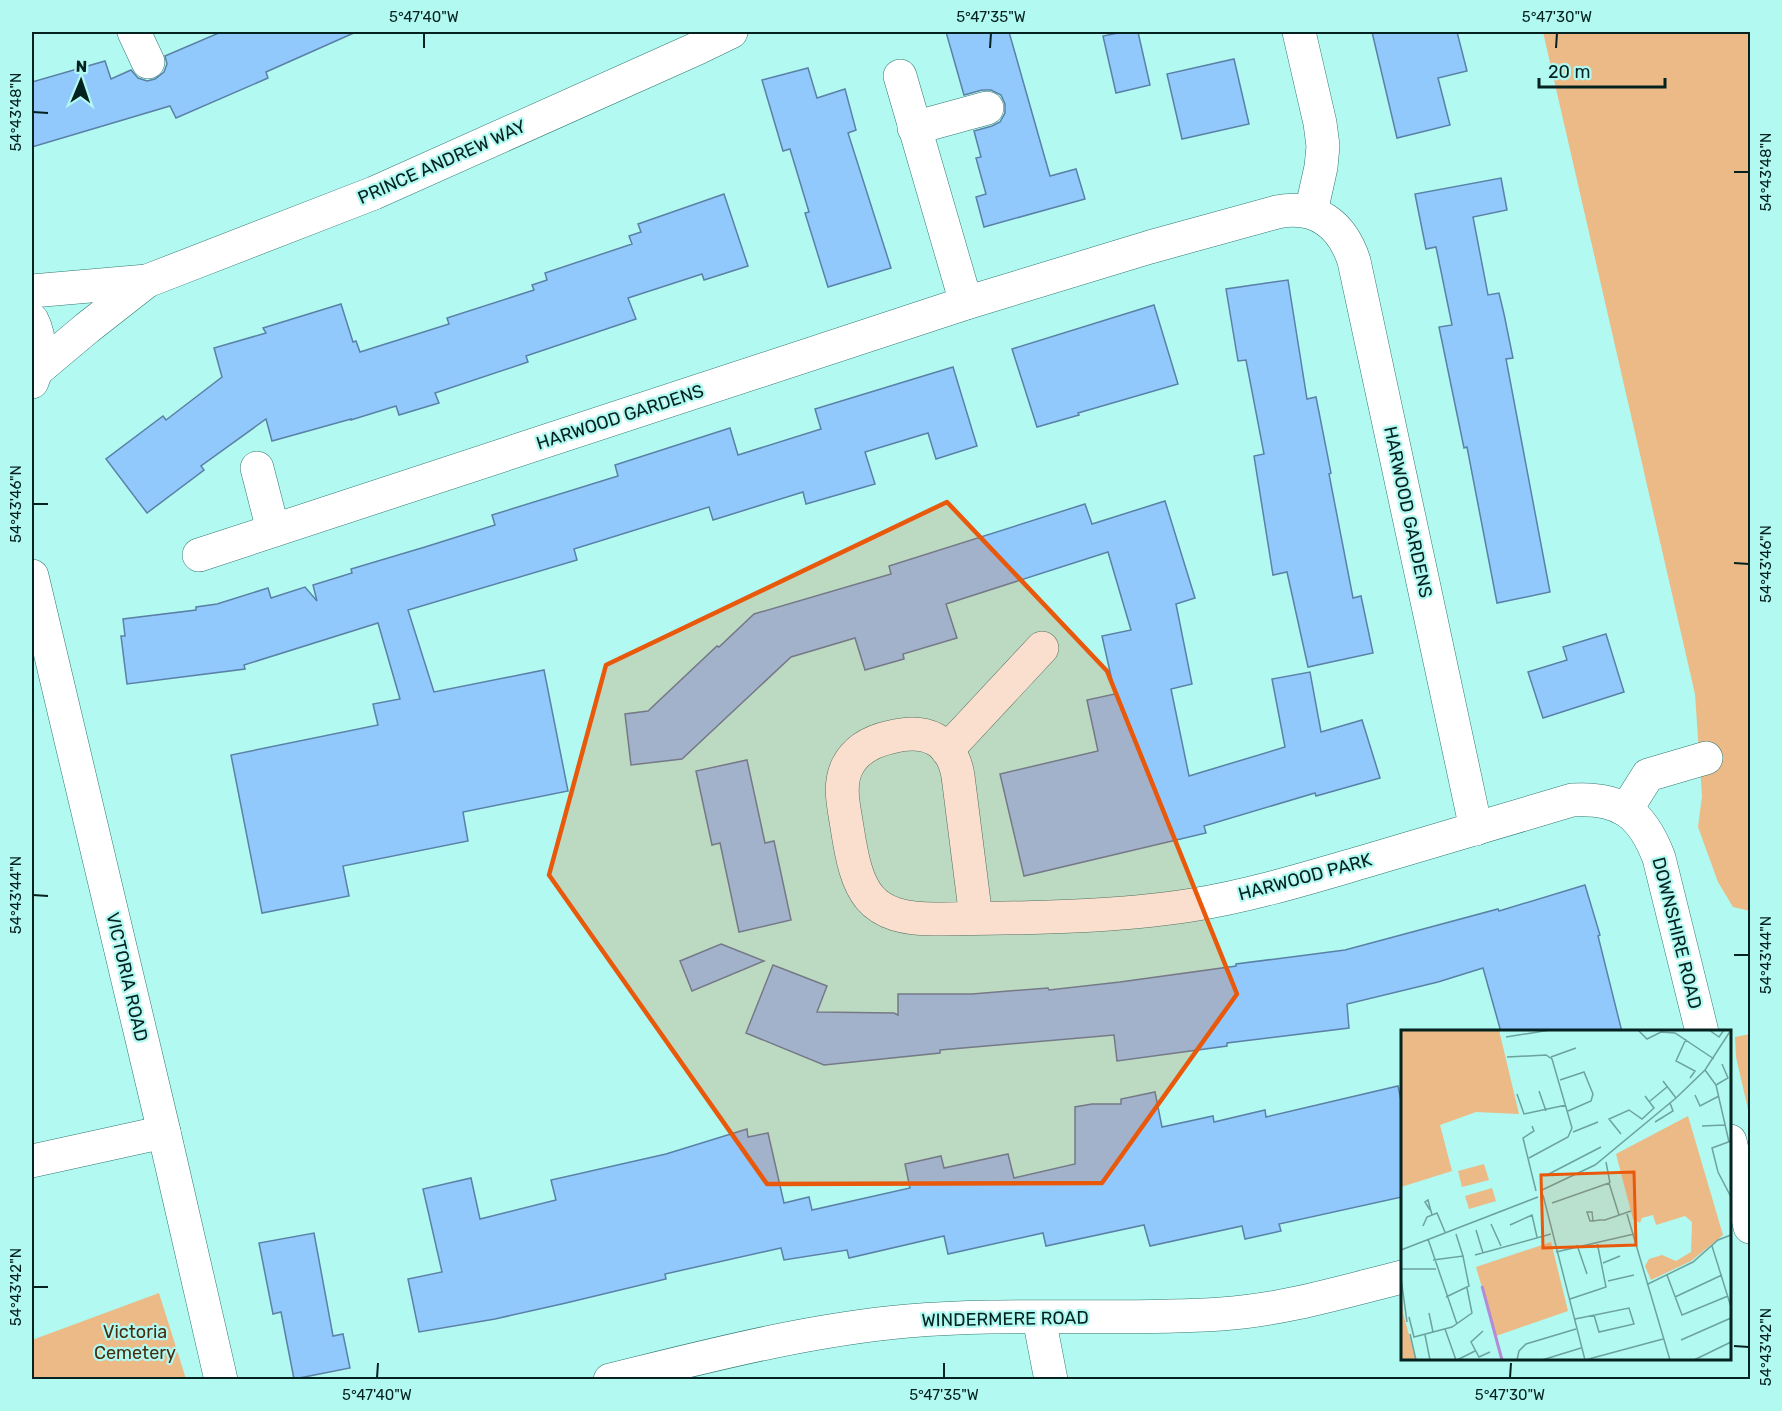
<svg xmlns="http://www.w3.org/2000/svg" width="1782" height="1411" viewBox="0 0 1782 1411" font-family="Rubik,sans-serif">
<rect width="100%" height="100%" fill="#b2f9f1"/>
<g fill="#ebba86">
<polygon points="1543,32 1750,32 1750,911 1733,907 1718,882 1698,827 1702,796 1695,694"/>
<polygon points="1750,1034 1750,1118 1736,1057 1735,1037"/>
<polygon points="159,1293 186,1379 32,1379 32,1340"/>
</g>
<g fill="#92c9fc" stroke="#5a81a6" stroke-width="1.5">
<polygon points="221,32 356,32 266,72 268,78 176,118 170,106 32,147 32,82 105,61 111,79 131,70 138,78 147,81 155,79 164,72 167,64 165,56"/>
<polygon points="946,32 1009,32 1050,176 1076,169 1085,199 984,227 976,197 986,194 976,158 981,157 974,131 992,126 1000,122 1005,113 1005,104 1001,95 991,90 982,90 964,95"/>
<polygon points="1123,32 1138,32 1150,85 1116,93 1103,36"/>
<polygon points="1372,32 1457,32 1467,71 1438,78 1450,125 1397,138"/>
<polygon points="1234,59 1249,124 1182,139 1167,74"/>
<polygon points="808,68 817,98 845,89 856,130 848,133 891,268 828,287 805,213 809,212 790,149 783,151 762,80"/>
<polygon points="1501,178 1507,210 1473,217 1488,295 1499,293 1504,314 1513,358 1506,359 1550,592 1497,603 1467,447 1464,448 1439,327 1452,325 1436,247 1426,249 1415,194"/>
<polygon points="724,194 748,266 704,280 702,274 628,298 636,319 526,356 528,362 435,393 439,403 399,415 396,406 351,420 351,419 272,441 266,419 201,466 204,470 147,513 106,459 163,416 166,420 222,377 214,348 266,333 263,328 341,304 353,342 356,341 360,352 449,324 447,318 534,290 532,285 547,280 545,273 632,244 629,236 641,232 638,224"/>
<polygon points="1288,280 1307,399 1316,397 1331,473 1329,474 1353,598 1361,596 1373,653 1308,667 1287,572 1273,575 1254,456 1264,454 1246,360 1238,361 1226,289"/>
<polygon points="1154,305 1178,384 1078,413 1079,415 1037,427 1012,349"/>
<polygon points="953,367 977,446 936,459 928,433 865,452 875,484 806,504 803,492 713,520 709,507 574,549 577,560 408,610 434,692 544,670 568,791 463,812 468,841 343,866 349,896 262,913 231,755 378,725 373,704 400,699 378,623 244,665 245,669 127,684 121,636 125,636 123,619 196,610 196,607 217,604 268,588 271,598 305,587 317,601 313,585 352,573 351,569 425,547 495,525 492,515 618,476 615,465 730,428 738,455 821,429 815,409"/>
<polygon points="1165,501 1195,598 1176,604 1192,684 1171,689 1189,776 1285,747 1272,679 1310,672 1321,732 1362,720 1380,778 1316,796 1315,793 1204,826 1206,833 1024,876 1000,774 1098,751 1087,700 1115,694 1102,636 1131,630 1108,552 946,604 957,638 903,654 904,659 865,670 855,638 791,657 682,759 631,765 625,714 648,711 717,646 719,647 754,614 891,574 889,566 1085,504 1092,524"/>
<polygon points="1606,634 1624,692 1543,718 1528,672 1567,660 1563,647"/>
<polygon points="747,760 765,843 774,841 791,920 739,932 720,843 712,845 696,771"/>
<polygon points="1585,885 1600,935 1598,936 1622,1032 1501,1032 1483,968 1438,982 1347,1004 1349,1028 1227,1043 1227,1046 1117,1061 1114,1035 940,1050 940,1053 824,1065 746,1033 773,965 827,986 817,1012 894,1013 898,1015 898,994 972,994 1048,988 1049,990 1120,982 1236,966 1236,964 1345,950 1498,909 1499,911"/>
<polygon points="721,944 764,961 692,991 680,961"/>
<polygon points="1398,1086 1402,1105 1402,1197 1279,1224 1281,1231 1245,1239 1242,1226 1150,1246 1144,1225 1046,1246 1043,1233 948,1254 944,1236 849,1258 847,1250 784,1260 781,1248 665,1274 666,1279 566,1303 495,1319 419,1332 408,1279 442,1272 423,1189 471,1178 480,1219 556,1200 551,1180 666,1154 747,1129 748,1137 768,1133 784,1203 809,1197 812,1210 910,1188 905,1164 941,1156 944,1168 1008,1154 1014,1178 1075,1164 1075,1107 1092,1104 1121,1104 1121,1099 1155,1092 1162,1127 1213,1116 1214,1122 1265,1110 1266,1117"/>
<polygon points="314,1233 333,1336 343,1334 350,1368 294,1379 281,1312 273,1314 259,1243"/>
</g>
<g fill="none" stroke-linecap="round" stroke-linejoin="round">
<defs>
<g id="street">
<polyline points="134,32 148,62"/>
<polyline points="1299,32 1320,123 1323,146 1321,167 1311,212"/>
<polyline points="900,76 966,303"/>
<polyline points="914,128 987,108"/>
<polyline points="257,468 273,530"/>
<path d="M 199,555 L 966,303 L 1150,247 L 1277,212 C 1315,204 1342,224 1354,261 L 1476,829"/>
<polyline points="947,750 1042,648"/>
<polyline points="1626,810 1648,775 1706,758"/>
<path d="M 976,918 L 958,776 C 952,739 925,728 891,737 C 872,741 856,749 847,767 C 838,786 844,807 847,827 C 857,892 867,920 939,919 C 1023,918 1108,918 1192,905 C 1249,896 1308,878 1363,862 C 1433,841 1502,821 1572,800 C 1620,797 1642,813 1659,858 L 1702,1032"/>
<polyline points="1730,1141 1741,1188"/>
<polyline points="32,1161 164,1132"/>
<polyline points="1039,1318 1051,1380"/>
</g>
<g id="secondary">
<polyline points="32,291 147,281 374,193 698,48 731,32"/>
<path d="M 32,320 C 42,339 40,363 32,382"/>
<polyline points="37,370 87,328 147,281"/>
<polyline points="32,576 164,1132 221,1380"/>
<polyline points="1730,1191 1741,1188 1750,1227"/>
<path d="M 610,1380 C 708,1356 806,1330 908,1321 C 1012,1312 1117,1321 1221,1314 C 1283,1310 1342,1292 1402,1277"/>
</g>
</defs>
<use href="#street" stroke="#317872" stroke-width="34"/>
<use href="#secondary" stroke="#317872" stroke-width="34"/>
<use href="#street" stroke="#fff" stroke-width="33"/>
<use href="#secondary" stroke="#fff" stroke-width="33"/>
</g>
<path fill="#e8590c" fill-opacity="0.2" stroke="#e8590c" stroke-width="4.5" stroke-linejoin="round" d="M 947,502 L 1107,671 L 1237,994 L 1102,1183 L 767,1184 L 549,875 L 606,665 Z"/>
<path fill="none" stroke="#042220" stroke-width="2" d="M 424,48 L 424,33M 990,48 L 991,33M 1556,48 L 1557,33M 33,112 L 48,113M 1734,172 L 1749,172M 33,504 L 48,504M 1734,563 L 1749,564M 33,895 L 48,896M 1734,955 L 1749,955M 33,1287 L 48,1287M 1734,1346 L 1749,1347M 377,1378 L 378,1363M 944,1378 L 944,1363M 1510,1378 L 1511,1363"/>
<g text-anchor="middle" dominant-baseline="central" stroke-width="4.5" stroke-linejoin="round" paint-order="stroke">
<g font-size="18" fill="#042220" stroke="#b2f9f1">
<text transform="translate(442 162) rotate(-24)">PRINCE ANDREW WAY</text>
<text transform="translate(620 417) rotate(-18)">HARWOOD GARDENS</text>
<text transform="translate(1408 512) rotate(78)">HARWOOD GARDENS</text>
<text transform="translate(1305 877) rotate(-15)">HARWOOD PARK</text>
<text transform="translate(1677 933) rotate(76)">DOWNSHIRE ROAD</text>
<text transform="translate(127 977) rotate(77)">VICTORIA ROAD</text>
<text transform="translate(1005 1319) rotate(-1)">WINDERMERE ROAD</text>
</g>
<g font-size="18" fill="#472d0e" stroke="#b2f9f1">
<text x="135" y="1332">Victoria<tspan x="135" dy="21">Cemetery</tspan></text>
</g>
</g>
<g transform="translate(1401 1030)">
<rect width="330" height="330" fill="#b2f9f1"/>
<path d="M 0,0 L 98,0 L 118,84 L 75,82 L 39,95 L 51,141 L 0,157 ZM 287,86 L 322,205 L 290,231 L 250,250 L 244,236 L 248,229 L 261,225 L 275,231 L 290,222 L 291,192 L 284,186 L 255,195 L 252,185 L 241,188 L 239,193 L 232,189 L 215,124 ZM 83,134 L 88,150 L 61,157 L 57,141 ZM 91,158 L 95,171 L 68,179 L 64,166 ZM 150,212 L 167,281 L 95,306 L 75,237 ZM 0,255 L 2,283 L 15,330 L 0,330 Z" fill="#ebba86"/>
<path fill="none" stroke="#b38cd8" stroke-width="3" d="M 81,256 L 101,330"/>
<path fill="none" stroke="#6ca39d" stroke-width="1.5" d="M 237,0 L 246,9 L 260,2 L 274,3 L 313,29M 308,0 L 318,7 L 323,0M 105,7 L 149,0M 285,9 L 275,31 L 294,41 L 289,48M 106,27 L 145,25 L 151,29 L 171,98 L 167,107 L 128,128M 150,27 L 175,18M 304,40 L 315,55 L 328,112M 159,50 L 183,42 L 192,64 L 190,71 L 167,81M 262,51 L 275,68M 315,55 L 327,48 L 321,34M 138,61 L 145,81M 116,64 L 123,84 L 165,75M 294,65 L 299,76 L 318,66M 249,71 L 266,57M 254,92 L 272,81 L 269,73M 131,96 L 133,101 L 122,108 L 135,161M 301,96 L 324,95M 172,102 L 197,92M 220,104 L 208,89 L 228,80 L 241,89 L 253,78 L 244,66M 330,111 L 311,118 L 317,142 L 330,167M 205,132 L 209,153M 144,146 L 200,117M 141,160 L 194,135 L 275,68 L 304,40 L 330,0M 142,165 L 184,330M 151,173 L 208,153 L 218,185M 29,180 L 24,172 L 27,170 L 31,185M 226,184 L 269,330M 192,191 L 191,182 L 186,182 L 189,191 L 192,191 L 199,190 L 204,190 L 230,181M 90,194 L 100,216M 109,195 L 131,185 L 136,207M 22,196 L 26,187 L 36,183 L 44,202M 75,200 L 82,223M 55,204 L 62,226M 27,209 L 56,294M 176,215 L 186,244M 311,216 L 330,277M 0,220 L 137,167M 155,222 L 233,204M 74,225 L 150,204M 32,230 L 62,226 L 68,256 L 45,267M 202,233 L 219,226M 0,239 L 35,239M 266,245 L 281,285 L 327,266M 0,248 L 6,292M 207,251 L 233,245M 247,254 L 292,232 L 317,210 L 330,205M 274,267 L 321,245M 169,269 L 205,257 L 196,212M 28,283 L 32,302M 8,287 L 13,307 L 51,297 L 71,283 L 66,258M 174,289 L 228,278 L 233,294 L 198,302 L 193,285M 44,299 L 55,330M 82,301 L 70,312 L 78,327 L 89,322M 9,304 L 15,330M 24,305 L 29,330M 280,310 L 330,288M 56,330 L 74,321M 116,330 L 118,321 L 125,314 L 175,299M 141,330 L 180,318M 184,330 L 262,309M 293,330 L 330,312"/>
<path fill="#e8590c" fill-opacity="0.15" stroke="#e8590c" stroke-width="3" d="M 233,142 L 235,215 L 142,218 L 140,145 Z"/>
<rect width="330" height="330" fill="none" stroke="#042220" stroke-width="3"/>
</g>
<rect width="1782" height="1411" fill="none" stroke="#b2f9f1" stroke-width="66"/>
<g transform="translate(81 81) rotate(2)" stroke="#b2f9f1" stroke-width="4.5" paint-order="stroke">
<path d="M0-4.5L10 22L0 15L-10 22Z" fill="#042220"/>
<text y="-9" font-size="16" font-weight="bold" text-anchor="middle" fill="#042220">N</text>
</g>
<path d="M1539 78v9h126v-9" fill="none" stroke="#042220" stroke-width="3"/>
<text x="1548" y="78" font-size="18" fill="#042220" stroke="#b2f9f1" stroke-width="4.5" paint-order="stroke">20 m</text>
<rect x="33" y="33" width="1716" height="1345" fill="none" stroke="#042220" stroke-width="2"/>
<g font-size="15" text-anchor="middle" fill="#042220">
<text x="424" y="22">5°47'40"W</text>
<text x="991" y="22">5°47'35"W</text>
<text x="1557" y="22">5°47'30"W</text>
<text transform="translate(16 112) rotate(-90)" y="5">54°43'48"N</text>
<text transform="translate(1766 172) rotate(-90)" y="5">54°43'48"N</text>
<text transform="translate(16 504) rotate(-90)" y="5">54°43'46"N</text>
<text transform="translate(1766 564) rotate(-90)" y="5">54°43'46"N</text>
<text transform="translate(16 895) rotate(-90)" y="5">54°43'44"N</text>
<text transform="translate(1766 955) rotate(-90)" y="5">54°43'44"N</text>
<text transform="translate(16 1287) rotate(-90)" y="5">54°43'42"N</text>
<text transform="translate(1766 1347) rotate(-90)" y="5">54°43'42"N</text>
<text x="377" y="1400">5°47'40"W</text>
<text x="944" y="1400">5°47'35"W</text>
<text x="1510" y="1400">5°47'30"W</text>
</g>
</svg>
